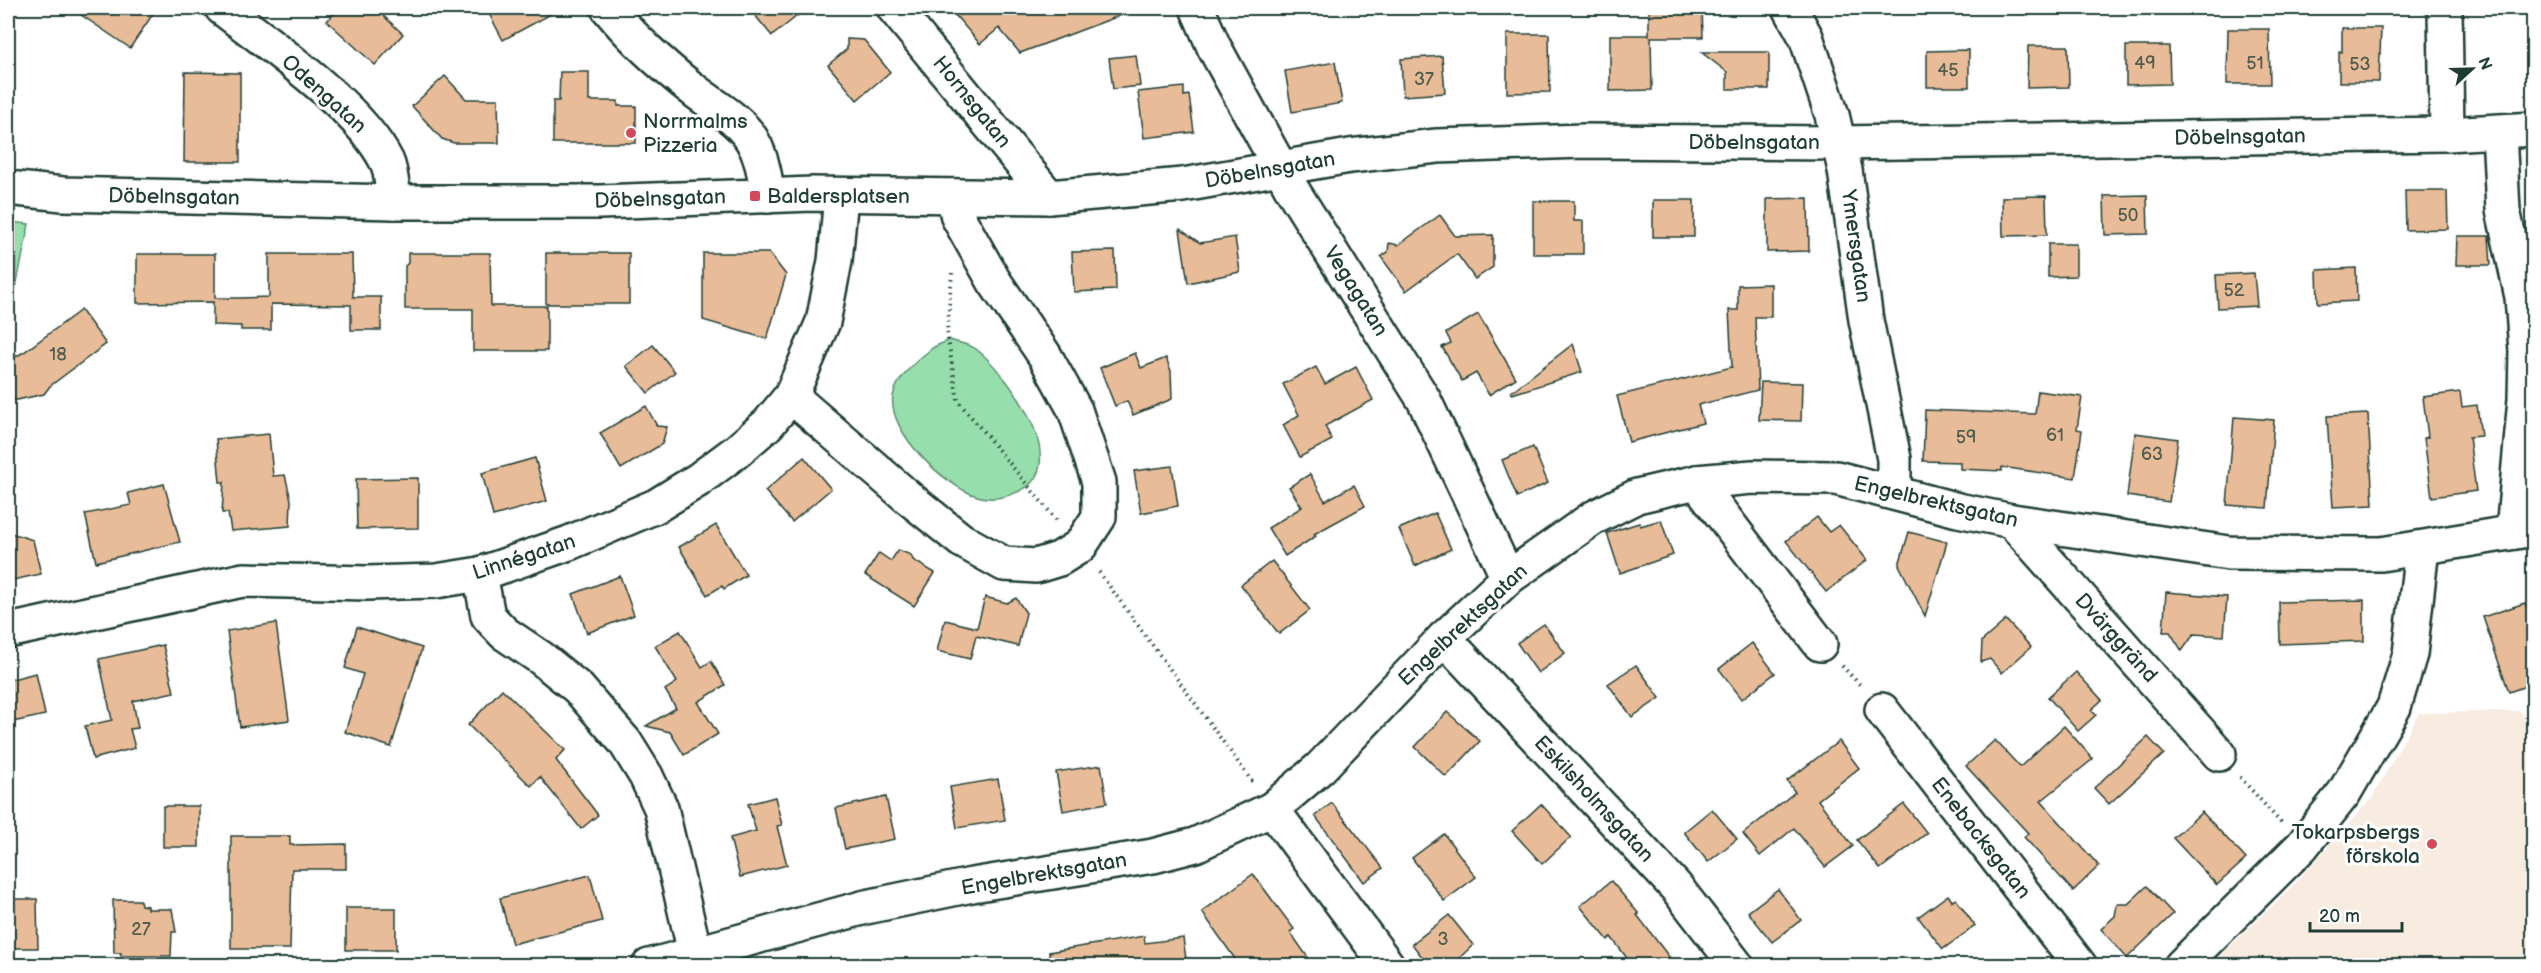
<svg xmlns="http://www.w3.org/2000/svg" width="2541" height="973" viewBox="0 0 2541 973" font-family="'Balsamiq Sans',sans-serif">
<rect width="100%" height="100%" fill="#fff"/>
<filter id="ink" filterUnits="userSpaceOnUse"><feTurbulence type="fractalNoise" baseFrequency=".0167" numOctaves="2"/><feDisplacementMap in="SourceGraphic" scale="12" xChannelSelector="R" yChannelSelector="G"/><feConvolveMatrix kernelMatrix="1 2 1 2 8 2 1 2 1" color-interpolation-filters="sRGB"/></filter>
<g filter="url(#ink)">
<polygon fill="#f8ebe0" points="2519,711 2533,724 2533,965 2209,966 2289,890 2372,798 2419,713"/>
<g fill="#96deac" stroke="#5a8e70" stroke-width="1.5">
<polygon points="8,222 29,224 8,326"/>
<path d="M 950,340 C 958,343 969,344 976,349 C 1005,371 1070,458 1025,488 C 1010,497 994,501 977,496 C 946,487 887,432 893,396 C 896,379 917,360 930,350 C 935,345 944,343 950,340 Z"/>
</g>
<g fill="#e8bc98" stroke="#1f3d34" stroke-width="1.5">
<polygon points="71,8 157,8 130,48"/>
<polygon points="339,8 375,8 403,34 375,65 327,21"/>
<polygon points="486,8 562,8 503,40"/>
<polygon points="749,8 807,8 772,36"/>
<polygon points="949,8 1135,8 1135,10 1020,53 999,28 980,44"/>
<polygon points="1649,8 1702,8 1703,37 1651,37 1652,90 1610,91 1610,35 1649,35"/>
<polygon points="2342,28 2381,28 2379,82 2339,82 2339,51 2342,52"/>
<polygon points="2228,29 2269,29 2270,84 2227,84"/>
<polygon points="1507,34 1549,34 1550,92 1507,93"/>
<polygon points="847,39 864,40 890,72 857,100 828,65 847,49"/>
<polygon points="2028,46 2068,46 2069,87 2027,88"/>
<polygon points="2126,46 2169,46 2170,84 2126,85"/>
<polygon points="1969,50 1969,87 1927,87 1927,51"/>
<polygon points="1701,52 1769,52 1769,89 1727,89 1727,72"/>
<polygon points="1136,55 1140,86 1113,89 1109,58"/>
<polygon points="1442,56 1445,93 1403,96 1401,59"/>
<polygon points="1335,62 1342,103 1292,112 1285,71"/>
<polygon points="185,72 240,73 240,162 184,162"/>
<polygon points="560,72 589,72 589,101 618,101 618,106 636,106 636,143 553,143 553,101 559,101"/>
<polygon points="445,76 466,99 498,99 499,143 454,143 442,139 412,106"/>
<polygon points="1184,87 1184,96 1189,95 1194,132 1144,138 1138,92"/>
<polygon points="2405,191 2447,191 2448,229 2406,230"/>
<polygon points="2147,195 2148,234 2105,235 2104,196"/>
<polygon points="2046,196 2047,235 2003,236 2002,197"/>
<polygon points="1808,198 1809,251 1767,252 1767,199"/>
<rect x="1653" y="200" width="41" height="37"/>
<polygon points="1533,201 1574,201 1574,221 1583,221 1583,254 1533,254"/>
<polygon points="1440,215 1455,236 1493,235 1493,267 1475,279 1457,254 1406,291 1381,257 1388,252 1389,243 1398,245"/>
<polygon points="1180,229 1200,243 1235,237 1240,272 1188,283"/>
<polygon points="2457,236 2489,236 2491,265 2456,265"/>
<polygon points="2048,244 2076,244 2076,276 2048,277"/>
<polygon points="1115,251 1116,290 1074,292 1072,252"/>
<polygon points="408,253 490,253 491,306 547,306 547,351 473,351 473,309 405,309 405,266 408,263"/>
<rect x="546" y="253" width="83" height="51"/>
<polygon points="703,253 769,253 786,275 767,339 703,320"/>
<polygon points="137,254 215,254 215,298 241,298 269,297 269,254 352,254 353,297 381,297 381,330 351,330 351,305 271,304 271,330 241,330 241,326 213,325 213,302 137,303"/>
<polygon points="2356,268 2357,301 2318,303 2317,270"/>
<polygon points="2254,273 2257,306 2218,308 2216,275"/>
<polygon points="1771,284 1771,317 1755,317 1758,390 1698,405 1703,423 1629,442 1617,396 1732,367 1729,310 1738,310 1738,285"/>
<polygon points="81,310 106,344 50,386 44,394 8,402 8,370 15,357 24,352"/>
<polygon points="1478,314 1516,378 1489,395 1476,373 1462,381 1442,347 1451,343 1446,333"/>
<polygon points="1573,344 1582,372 1512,394 1511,392"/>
<polygon points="653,345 675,372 648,393 626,366"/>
<polygon points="1135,353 1141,368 1166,358 1171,371 1172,399 1133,415 1127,401 1115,406 1100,368"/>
<polygon points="1316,367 1325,384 1356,367 1373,400 1325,426 1332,440 1300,457 1283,425 1299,415 1283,384"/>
<polygon points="1761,382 1802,383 1801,421 1759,420"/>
<polygon points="2038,391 2082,397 2077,429 2082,430 2075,478 2002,467 2002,471 1960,469 1960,462 1923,461 1925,410 2035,414"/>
<polygon points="2460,392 2462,407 2477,405 2481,436 2469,437 2476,491 2432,497 2424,438 2428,437 2423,397"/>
<polygon points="646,406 657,426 667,427 662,444 621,469 600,433"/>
<polygon points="2368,414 2373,505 2333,507 2327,416"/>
<polygon points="2234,417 2274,420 2267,508 2227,505"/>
<polygon points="2135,433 2178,439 2169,502 2127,496"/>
<polygon points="269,434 273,476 285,475 291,500 290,526 231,531 228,513 222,513 224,482 220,482 216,439"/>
<polygon points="1533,447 1548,483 1517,497 1502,460"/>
<polygon points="804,457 831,489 792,522 765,491"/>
<polygon points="535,458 547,501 493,516 482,473"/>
<polygon points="1172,466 1178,506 1141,513 1134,471"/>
<polygon points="1310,474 1325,501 1354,485 1365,506 1314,534 1316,536 1285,556 1268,528 1302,507 1289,487"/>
<polygon points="418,478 418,528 357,529 356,479"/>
<polygon points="164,484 180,542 96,562 85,514 131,505 128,493"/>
<polygon points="1435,513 1451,549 1415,566 1399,529"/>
<polygon points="1817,517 1829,532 1839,525 1867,560 1826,592 1786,541"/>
<polygon points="1661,520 1673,555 1620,573 1607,533 1639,523 1640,526"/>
<polygon points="716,525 746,575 724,589 722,586 707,595 679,547"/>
<polygon points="8,532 33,540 41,574 8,581"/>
<polygon points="1909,532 1947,542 1925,616 1899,565"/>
<polygon points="898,550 911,555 913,560 935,573 914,606 865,575 879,553 891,561"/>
<polygon points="1272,561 1310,610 1279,634 1241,585"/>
<polygon points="620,576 634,615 587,633 573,594"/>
<polygon points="2166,592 2227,597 2224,636 2194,634 2182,651 2170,632 2163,632"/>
<polygon points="985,597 1007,603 1016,598 1026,613 1018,646 976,636 970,659 937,651 945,620 977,628"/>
<polygon points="2364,600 2364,641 2280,644 2279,602"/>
<polygon points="2525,603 2527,608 2534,606 2534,683 2509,692 2483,617"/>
<polygon points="2006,620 2031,647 2002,673 1990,659 1981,662 1982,641"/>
<polygon points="276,623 289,720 240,727 227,631"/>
<polygon points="1544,624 1565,653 1538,673 1517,643"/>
<polygon points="357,627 422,648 391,747 345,732 363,674 345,668"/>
<polygon points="680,631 702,667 711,661 725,685 698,702 718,734 684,755 670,732 646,726 676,708 665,690 677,682 655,646"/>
<polygon points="1752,643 1775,673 1742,699 1719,669"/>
<polygon points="163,645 174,692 133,701 138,728 130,729 135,748 93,759 85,726 112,720 99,659"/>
<polygon points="1636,665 1660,698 1632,717 1608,684"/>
<polygon points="2076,672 2102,700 2091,710 2096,715 2078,731 2048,697"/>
<polygon points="36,673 45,715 8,723 8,680"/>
<polygon points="502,689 565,750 556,760 598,815 581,829 540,777 531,786 468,725"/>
<polygon points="1447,712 1480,741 1446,777 1415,747"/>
<polygon points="2064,726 2093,759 2041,801 2099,866 2073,891 2024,837 2028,833 1966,766 1995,740 2020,767"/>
<polygon points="2148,737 2164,754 2109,804 2094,788"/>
<polygon points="1839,741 1859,768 1818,800 1853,846 1825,867 1794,828 1760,856 1743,834 1795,792 1787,781"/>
<polygon points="1101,765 1107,803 1063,811 1056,772"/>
<polygon points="998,779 1005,820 957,828 950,787"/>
<polygon points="775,797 782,825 777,826 787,865 740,877 730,838 756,831 748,804"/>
<polygon points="886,797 895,839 845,849 836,808"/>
<polygon points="1332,803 1383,868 1364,882 1315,816"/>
<polygon points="1541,804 1571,837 1542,864 1512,831"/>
<polygon points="1904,804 1927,833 1880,869 1857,840"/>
<rect x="163" y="806" width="36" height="41"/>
<polygon points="1712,809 1737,839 1708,862 1684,832"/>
<polygon points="2202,812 2246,859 2217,885 2173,838"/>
<polygon points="1444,834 1476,877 1444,901 1412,858"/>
<polygon points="231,836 290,836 290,845 346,844 346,869 292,869 290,949 231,949"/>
<polygon points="1253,874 1294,929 1290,932 1314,966 1240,966 1202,912"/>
<polygon points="590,875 602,921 512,944 500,898"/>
<polygon points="1611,881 1639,914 1637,915 1676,966 1633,966 1611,937 1608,940 1580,906"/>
<polygon points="2147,886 2173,914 2127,958 2101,929 2115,916 2117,904 2128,904"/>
<polygon points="1778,889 1801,920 1772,942 1748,912"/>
<polygon points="1948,895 1952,901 1956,899 1975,926 1943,949 1918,917"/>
<polygon points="8,899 37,899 38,948 8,948"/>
<polygon points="113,900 140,900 141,905 147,906 147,909 172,909 176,932 172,932 171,956 121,956 121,953 114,953"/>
<rect x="346" y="908" width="50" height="42"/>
<polygon points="1449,915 1473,945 1451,966 1429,966 1412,944"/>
<polygon points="1144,936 1145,943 1183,938 1187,966 1050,966 1049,952"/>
</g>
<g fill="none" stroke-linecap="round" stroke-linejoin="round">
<defs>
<g id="minor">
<path d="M 222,8 C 272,47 359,106 387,162 C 392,173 392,190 394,202"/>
<path d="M 608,8 C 633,39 663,66 695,91 C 713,105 734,116 748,134 C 761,151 765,176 768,196"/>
<polyline points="894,8 1049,197"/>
<polyline points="1197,8 1214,47 1293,191 1424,400 1508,578"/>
<polyline points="1790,8 1806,37 1832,115 1845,170 1866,320 1894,459 1894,493"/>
<polyline points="2445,8 2447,134"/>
<polyline points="2499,132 2503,210 2522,297 2526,351 2525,399 2513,532"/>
<polyline points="791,396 910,499 961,540 1004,564 1036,566 1059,559 1080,546 1099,517 1099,482 1075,410 1045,356 994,281 958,217 953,196"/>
<polyline points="1697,482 1820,644"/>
<polyline points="2012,521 2219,754"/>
<polyline points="480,574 488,616 504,633 541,658 578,688 625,742 646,776 661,808 695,953"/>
<polyline points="8,631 243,580 367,583 436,581 480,574 569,543 656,506 698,480 737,451 768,424 791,396 823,322 835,261 841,196"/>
<polyline points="1444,638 1676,887 1737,966"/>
<polyline points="1882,710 2080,966"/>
<polyline points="1272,809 1388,966"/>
<polyline points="649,966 866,907 972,885 1153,856 1195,845 1242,823 1272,809 1320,768 1444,638 1508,578 1593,518 1637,496 1697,482 1752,477 1836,478 1958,510 2012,521 2229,553 2381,554 2534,529"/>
<polyline points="2181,966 2302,846 2344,793 2394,707 2410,654 2422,548"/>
</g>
<polyline id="tertiary" points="8,188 63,194 394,202 600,202 812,194 1049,197 1183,185 1350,156 1437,146 1583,141 1837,143 2447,134 2534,129"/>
</defs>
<use href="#minor" stroke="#1f3d34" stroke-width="38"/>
<use href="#tertiary" stroke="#1f3d34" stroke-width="38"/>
<g stroke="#1f3d34" stroke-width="4" stroke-dasharray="1.5 4.5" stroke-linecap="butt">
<polyline points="952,273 947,333 958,401 1058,522"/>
<polyline points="1099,572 1254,784"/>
<polyline points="1842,666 1862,687"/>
<polyline points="2240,777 2281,823"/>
</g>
<use href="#minor" stroke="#fff" stroke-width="33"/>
<use href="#tertiary" stroke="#fff" stroke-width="33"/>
</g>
</g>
<g fill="#d1495b" stroke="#fff" stroke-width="2">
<circle cx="631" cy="133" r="6"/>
<rect x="749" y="190" width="12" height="12" rx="3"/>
<circle cx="2432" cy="844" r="6"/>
</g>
<g text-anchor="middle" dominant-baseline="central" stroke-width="6" stroke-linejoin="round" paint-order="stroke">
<g font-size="18" fill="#515d4d">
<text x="2145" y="63">49</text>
<text x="2255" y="63">51</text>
<text x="2360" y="64">53</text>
<text x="1948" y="70">45</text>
<text x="1424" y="79">37</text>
<text x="2128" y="215">50</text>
<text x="2234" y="290">52</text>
<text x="58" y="354">18</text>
<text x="2055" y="435">61</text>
<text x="1966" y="437">59</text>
<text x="2152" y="454">63</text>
<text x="141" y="929">27</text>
<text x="1443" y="939">3</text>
</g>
<g font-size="21" fill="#1f3d34" stroke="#fff">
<text transform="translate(324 94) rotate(42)">Odengatan</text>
<text transform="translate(972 102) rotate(51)">Hornsgatan</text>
<text transform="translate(2240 137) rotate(-1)">Döbelnsgatan</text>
<text x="1754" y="142">Döbelnsgatan</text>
<text transform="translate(1270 170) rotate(-10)">Döbelnsgatan</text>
<text transform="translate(174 197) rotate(1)">Döbelnsgatan</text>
<text transform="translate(660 199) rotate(-2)">Döbelnsgatan</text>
<text transform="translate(1856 246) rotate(82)">Ymersgatan</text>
<text transform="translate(1356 291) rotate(58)">Vegagatan</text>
<text transform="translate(1936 502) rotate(13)">Engelbrektsgatan</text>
<text transform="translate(524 557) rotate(-18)">Linnégatan</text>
<text transform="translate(1463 625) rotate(-43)">Engelbrektsgatan</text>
<text transform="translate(2116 638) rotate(48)">Dvärggränd</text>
<text transform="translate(1594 799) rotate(47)">Eskilsholmsgatan</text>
<text transform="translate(1981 838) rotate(52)">Enebacksgatan</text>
<text transform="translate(1044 874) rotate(-10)">Engelbrektsgatan</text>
</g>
<g font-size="21" fill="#1f3d34" stroke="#fff" text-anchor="start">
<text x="643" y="121">Norrmalms<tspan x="643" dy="24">Pizzeria</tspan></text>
<text x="767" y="196">Baldersplatsen</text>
<text x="2420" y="832" text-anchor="end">Tokarpsbergs<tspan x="2420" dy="24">förskola</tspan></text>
</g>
</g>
<rect width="2541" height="973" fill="none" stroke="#fff" stroke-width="30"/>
<rect x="15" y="15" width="2511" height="943" fill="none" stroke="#1f3d34" stroke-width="2" filter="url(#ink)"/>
<g transform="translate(2472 69) rotate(68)" stroke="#ffffff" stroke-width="4.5" paint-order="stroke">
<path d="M0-4.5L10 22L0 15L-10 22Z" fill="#1f3d34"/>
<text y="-9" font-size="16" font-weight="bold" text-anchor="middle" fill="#1f3d34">N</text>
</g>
<path d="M2310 922v9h92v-9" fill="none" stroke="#1f3d34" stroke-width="3"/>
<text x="2319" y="922" font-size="18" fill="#1f3d34" stroke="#ffffff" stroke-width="4.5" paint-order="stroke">20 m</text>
</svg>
